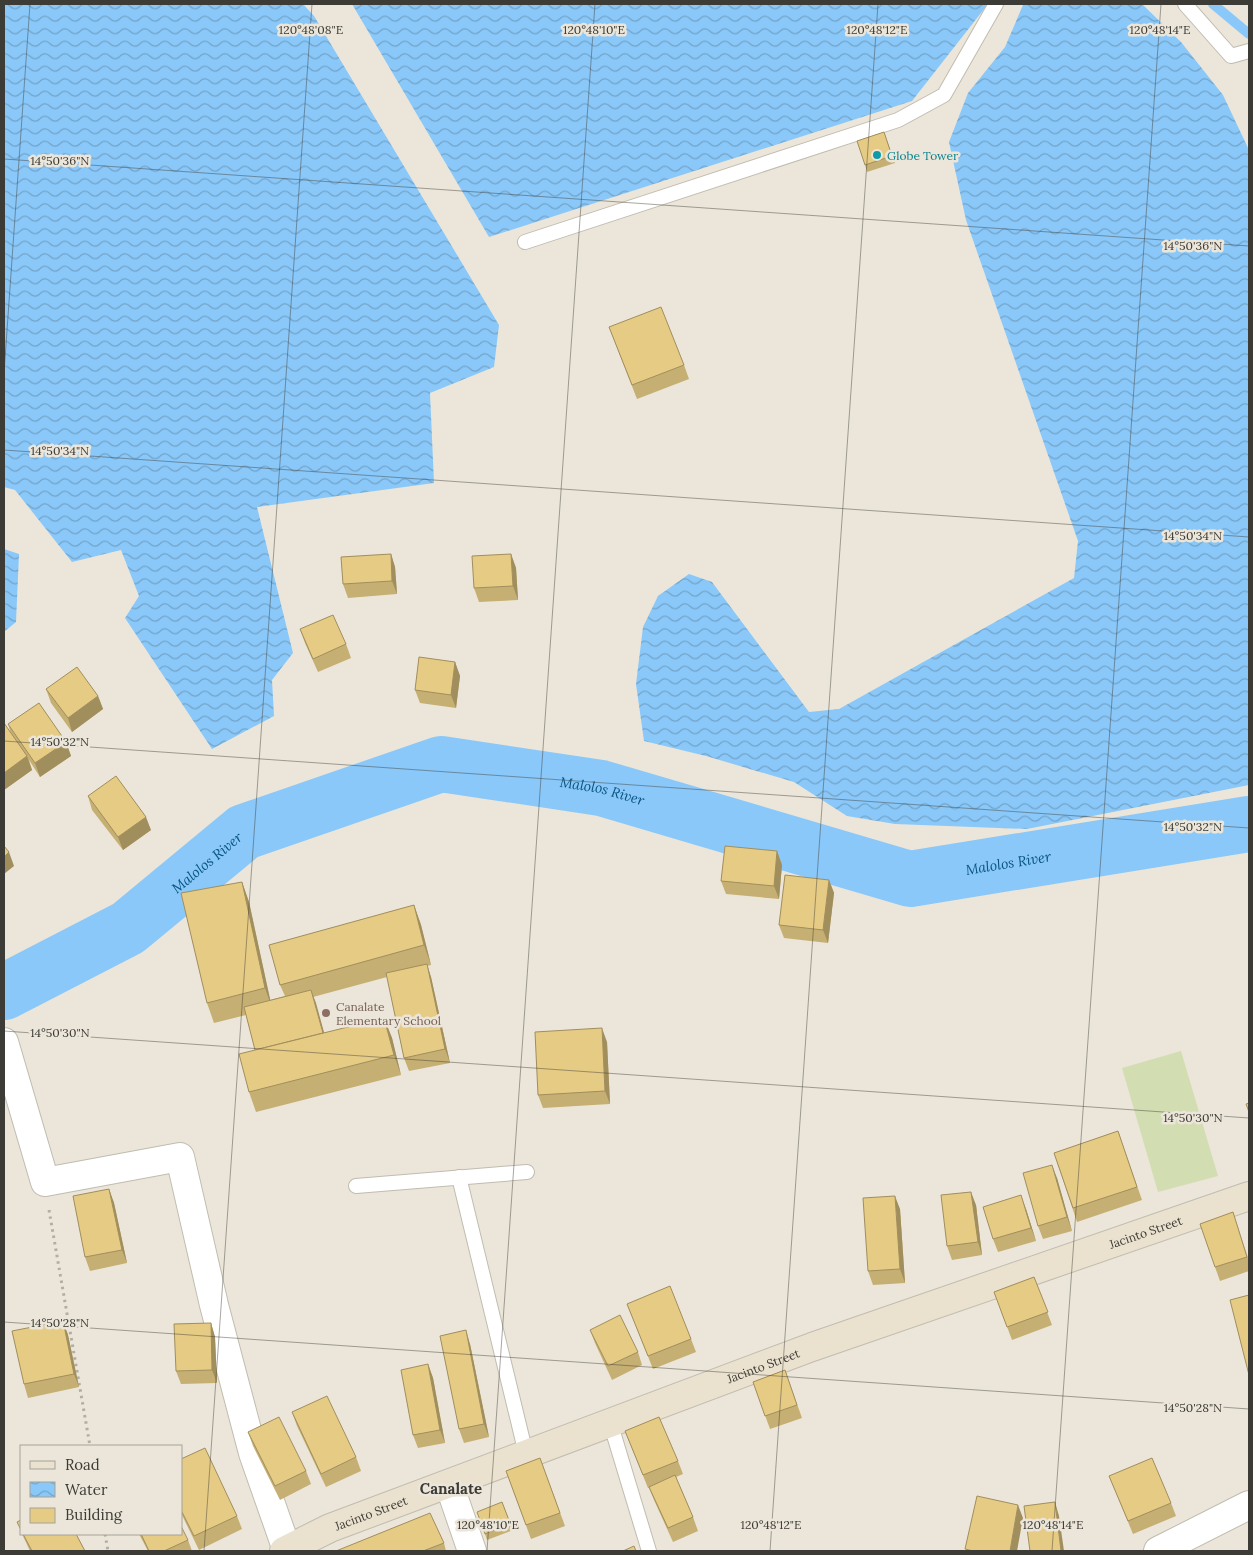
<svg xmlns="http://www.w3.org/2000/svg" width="1253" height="1555" viewBox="0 0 1253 1555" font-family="Lora,serif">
<defs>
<pattern id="water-waves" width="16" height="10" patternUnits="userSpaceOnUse" patternTransform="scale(1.25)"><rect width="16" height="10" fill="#8ac8f9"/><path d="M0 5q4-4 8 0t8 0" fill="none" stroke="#72a4ca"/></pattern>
</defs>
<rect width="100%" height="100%" fill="#ebe6d9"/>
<polygon fill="#d3ddb2" points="1181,1051 1218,1176 1158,1192 1122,1068"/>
<g fill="url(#water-waves)">
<polygon points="4,4 303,4 314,16 499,325 494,367 430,393 434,483 257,507 293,653 272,680 274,716 212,749 125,618 139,596 121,550 72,562 15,490 4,487"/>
<polygon points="352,4 988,4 912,101 489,237"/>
<polygon points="1024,4 1142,4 1181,42 1223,95 1249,150 1249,785 1027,829 895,824 847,816 794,782 706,756 644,741 636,684 643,627 658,596 689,574 712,582 809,712 839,709 1074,578 1078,541 966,220 949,142 968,93 1005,47 1023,5"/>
<polygon points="4,549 19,554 16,622 4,632"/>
</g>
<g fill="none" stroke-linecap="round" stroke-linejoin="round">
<polyline stroke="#8ac8f9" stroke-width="10" points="1213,4 1249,34"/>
<path stroke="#8ac8f9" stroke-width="56" id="s1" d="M 4,992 L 128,928 L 244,832 L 441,764 L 601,788 L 910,879 L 1249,824"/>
<defs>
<g id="service">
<polyline points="1185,4 1231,56 1249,51"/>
<polyline points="525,242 898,120 944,95 996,4"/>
<polyline points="459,1177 526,1454"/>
<polyline points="356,1186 527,1172"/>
<polyline points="610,1422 649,1551"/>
</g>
<g id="minor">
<polyline points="4,1042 45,1182 180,1157 214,1305 253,1453 287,1550"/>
<polyline points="449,1484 472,1551"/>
<polyline points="1158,1551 1249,1505"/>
</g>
<g id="secondary">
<path id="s2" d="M 284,1551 L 330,1528 L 812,1347 L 1249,1196"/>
</g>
</defs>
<use href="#service" stroke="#c0bcb0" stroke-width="16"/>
<use href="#minor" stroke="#c0bcb0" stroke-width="30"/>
<use href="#secondary" stroke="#c0bcb0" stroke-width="30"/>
<g stroke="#b2aea3" stroke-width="3" stroke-dasharray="2.5 4" stroke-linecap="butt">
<polyline points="49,1210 90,1446"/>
<polyline points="105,1534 108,1551"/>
</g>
<use href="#service" stroke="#fff" stroke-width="14"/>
<use href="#minor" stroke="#fff" stroke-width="28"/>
<use href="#secondary" stroke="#eae1ce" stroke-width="28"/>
</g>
<g fill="#c6af72">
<polygon points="884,132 895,163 867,172 865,165"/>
<polygon points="609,327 684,365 689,379 637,399"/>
<polygon points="391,554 395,567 397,594 348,598 343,584"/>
<polygon points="511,554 516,568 518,600 479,602 474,588"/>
<polygon points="300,629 346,644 351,658 318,672 305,643"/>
<polygon points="455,662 460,676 456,708 420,703 415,690"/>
<polygon points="46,689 98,696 103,709 72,732 51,703"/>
<polygon points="4,723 11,734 8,724 66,742 71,756 40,777 29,760 32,770 4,790"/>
<polygon points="88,796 151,830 123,850 92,810"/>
<polygon points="777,851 782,865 779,899 726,894 721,881"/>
<polygon points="829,880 834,893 828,943 784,938 779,925"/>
<polygon points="242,882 249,902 270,1000 285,996 280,985 414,905 421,925 431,965 427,966 431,977 450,1063 409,1071 404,1058 387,977 313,997 324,1033 384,1018 392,1038 401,1075 256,1112 249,1092 255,1050 246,1015 214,1023 207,1003"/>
<polygon points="607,1042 610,1104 543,1108 538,1095"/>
<polygon points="1118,1131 1142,1200 1077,1222 1054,1153"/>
<polygon points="1057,1178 1072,1231 1043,1239 1038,1226"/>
<polygon points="109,1189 114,1203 127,1263 90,1271 85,1257"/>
<polygon points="976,1205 982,1255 952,1260 947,1246"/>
<polygon points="900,1209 905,1283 873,1285 868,1271"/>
<polygon points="1026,1209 1036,1241 998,1252 993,1239"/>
<polygon points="1233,1212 1249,1261 1249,1271 1220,1281 1215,1267"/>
<polygon points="1034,1277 1052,1325 1012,1340 994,1292"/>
<polygon points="627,1304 691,1339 696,1352 653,1369"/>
<polygon points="63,1321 68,1335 79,1387 28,1398 24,1384"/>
<polygon points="211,1323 215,1337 217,1383 181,1384 176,1371"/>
<polygon points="590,1330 638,1352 642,1365 612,1380 595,1343"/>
<polygon points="470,1344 489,1437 464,1443 459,1429"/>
<polygon points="428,1364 433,1378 445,1443 418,1448 413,1435"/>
<polygon points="785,1370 802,1418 770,1429 753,1382"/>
<polygon points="292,1412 356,1457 361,1471 326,1487 297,1426"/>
<polygon points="625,1431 678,1461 683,1474 676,1477 693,1517 698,1531 673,1542 654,1500 649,1488 648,1488"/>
<polygon points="248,1432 306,1471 311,1484 280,1500 253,1446"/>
<polygon points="540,1458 565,1526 531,1539 506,1471"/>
<polygon points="181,1459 237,1516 242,1529 199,1550 181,1513"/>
<polygon points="1109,1476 1171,1503 1176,1516 1133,1534"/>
<polygon points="502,1502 513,1530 487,1540 485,1534"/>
<polygon points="22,1534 76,1534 85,1551 30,1551"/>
<polygon points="139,1534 181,1534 188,1540 192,1551 148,1551"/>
<polygon points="444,1543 446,1551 336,1551"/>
</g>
<g fill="#a18e5d">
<polygon points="391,554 395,567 397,594 392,581"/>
<polygon points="511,554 516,568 518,600 513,586"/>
<polygon points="455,662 460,676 456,708 451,695"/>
<polygon points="98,696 103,709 72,732 68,718"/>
<polygon points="66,742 71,756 40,777 35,763"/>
<polygon points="27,756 32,770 4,790 4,773"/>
<polygon points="146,817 151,830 123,850 118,837"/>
<polygon points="777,851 782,865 779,899 774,886"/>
<polygon points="9,852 14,866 4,874 4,857"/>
<polygon points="829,880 834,893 828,943 823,930"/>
<polygon points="242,882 249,902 272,1008 265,988"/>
<polygon points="414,905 421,925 431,965 424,945"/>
<polygon points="427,964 431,977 450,1063 445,1049"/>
<polygon points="311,990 316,1003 328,1047 323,1033"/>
<polygon points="384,1018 392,1038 401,1075 394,1055"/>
<polygon points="602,1028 607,1042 610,1104 605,1091"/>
<polygon points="1052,1165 1057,1178 1072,1231 1067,1217"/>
<polygon points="109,1189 114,1203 127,1263 122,1250"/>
<polygon points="971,1192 976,1205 982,1255 978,1242"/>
<polygon points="1021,1195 1026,1209 1036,1241 1031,1228"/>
<polygon points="895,1196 900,1209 905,1283 900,1269"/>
<polygon points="63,1321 68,1335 79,1387 74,1374"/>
<polygon points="211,1323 215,1337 217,1383 212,1370"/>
<polygon points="466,1330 470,1344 489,1437 484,1424"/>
<polygon points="428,1364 433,1378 445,1443 440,1430"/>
<polygon points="1055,1502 1059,1516 1064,1551 1061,1551"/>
<polygon points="1018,1505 1023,1518 1017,1551 1010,1551"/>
</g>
<g fill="#e6cb85" stroke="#a18e5d">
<polygon points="884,132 892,156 865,165 857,141"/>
<polygon points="661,307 684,365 632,385 609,327"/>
<polygon points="391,554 392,581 343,584 341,557"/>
<polygon points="511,554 513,586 474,588 472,556"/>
<polygon points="333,615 346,644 313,659 300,629"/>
<polygon points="419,657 455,662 451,695 415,690"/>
<polygon points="77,667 98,696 68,718 46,689"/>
<polygon points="39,703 66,742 35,763 8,724"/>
<polygon points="4,723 27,756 4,773"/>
<polygon points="116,776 146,817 118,837 88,796"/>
<polygon points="4,846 9,852 4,857"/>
<polygon points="725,846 777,851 774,886 721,881"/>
<polygon points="785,875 829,880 823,930 779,925"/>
<polygon points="242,882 265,988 207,1003 181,893"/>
<polygon points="414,905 424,945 280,985 269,945"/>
<polygon points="427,964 445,1049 404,1058 386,973"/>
<polygon points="311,990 323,1033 255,1050 244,1007"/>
<polygon points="384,1018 394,1055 249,1092 239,1054"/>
<polygon points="602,1028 605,1091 538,1095 535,1032"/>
<polygon points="1249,1103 1249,1112 1246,1104"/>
<polygon points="1118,1131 1137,1187 1073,1208 1054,1153"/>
<polygon points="1052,1165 1067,1217 1038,1226 1023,1173"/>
<polygon points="109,1189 122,1250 85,1257 73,1196"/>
<polygon points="971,1192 978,1242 947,1246 941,1195"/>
<polygon points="1021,1195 1031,1228 993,1239 983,1207"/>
<polygon points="895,1196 900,1269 868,1271 863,1198"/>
<polygon points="1233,1212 1247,1257 1215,1267 1200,1224"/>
<polygon points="1034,1277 1048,1312 1007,1327 994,1292"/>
<polygon points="670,1286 691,1339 648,1356 627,1304"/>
<polygon points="1249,1295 1249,1375 1230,1300"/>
<polygon points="620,1315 638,1352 608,1366 590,1330"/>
<polygon points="63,1321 74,1374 24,1384 12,1331"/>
<polygon points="211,1323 212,1370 176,1371 174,1324"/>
<polygon points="466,1330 484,1424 459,1429 440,1336"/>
<polygon points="428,1364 440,1430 413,1435 401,1370"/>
<polygon points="785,1370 797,1405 765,1416 753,1382"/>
<polygon points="327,1396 356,1457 321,1474 292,1412"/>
<polygon points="279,1417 306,1471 275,1486 248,1432"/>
<polygon points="659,1417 678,1461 643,1475 625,1431"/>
<polygon points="205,1448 237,1516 194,1536 181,1510 181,1459"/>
<polygon points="540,1458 560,1513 526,1525 506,1471"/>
<polygon points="1152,1458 1171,1503 1128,1521 1109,1476"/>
<polygon points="675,1475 693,1517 668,1528 649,1487"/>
<polygon points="977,1496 1018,1505 1010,1551 973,1551 965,1549"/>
<polygon points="502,1502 510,1523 485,1534 477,1512"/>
<polygon points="1055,1502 1061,1551 1030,1551 1024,1506"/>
<polygon points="430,1513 444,1543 423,1551 336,1551"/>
<polygon points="21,1520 21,1530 17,1522"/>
<polygon points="181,1526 188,1540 164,1551 149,1551 141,1534 181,1534"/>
<polygon points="23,1534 76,1534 85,1551 32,1551"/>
<polygon points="634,1546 636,1551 623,1551"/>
</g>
<path fill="none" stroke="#3d3b36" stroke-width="1" stroke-opacity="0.45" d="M 4,159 L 1249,246M 4,373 L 30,4M 4,450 L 1249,537M 4,741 L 1249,828M 4,1031 L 1249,1118M 4,1322 L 1249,1409M 204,1551 L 312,4M 487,1551 L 595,4M 770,1551 L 878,4M 1052,1551 L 1161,4"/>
<circle fill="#0f9aa8" stroke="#ebe6d9" stroke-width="2" cx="877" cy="155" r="5"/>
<circle fill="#8d6e63" stroke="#ebe6d9" stroke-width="2" cx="326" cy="1013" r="5"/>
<g text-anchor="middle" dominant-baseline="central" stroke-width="5" stroke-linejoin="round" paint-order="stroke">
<g font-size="12" fill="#0d838f" stroke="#ebe6d9" text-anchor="start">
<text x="887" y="155">Globe Tower</text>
</g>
<g font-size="12" fill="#785e54" stroke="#ebe6d9" text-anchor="start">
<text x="336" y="1006">Canalate<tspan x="336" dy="14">Elementary School</tspan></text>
</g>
<g font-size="12" fill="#3d3b36" stroke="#ebe6d9">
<text stroke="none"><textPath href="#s2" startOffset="919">Jacinto Street</textPath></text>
<text stroke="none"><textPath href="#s2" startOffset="514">Jacinto Street</textPath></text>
<text stroke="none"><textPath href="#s2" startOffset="95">Jacinto Street</textPath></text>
</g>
<g font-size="14" font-style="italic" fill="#075481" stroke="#ebe6d9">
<text stroke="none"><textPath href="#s1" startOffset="662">Malolos River</textPath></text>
<text stroke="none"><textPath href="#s1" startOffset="242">Malolos River</textPath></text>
<text stroke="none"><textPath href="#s1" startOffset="1082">Malolos River</textPath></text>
</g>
<g font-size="15" font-weight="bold" fill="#3d3b36" stroke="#ebe6d9">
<text x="451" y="1488">Canalate</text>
</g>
</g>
<g font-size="12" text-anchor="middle" fill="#3d3b36" stroke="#ebe6d9" stroke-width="5" stroke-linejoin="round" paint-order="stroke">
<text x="311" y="34">120°48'08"E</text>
<text x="594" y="34">120°48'10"E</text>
<text x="877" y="34">120°48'12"E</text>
<text x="1160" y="34">120°48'14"E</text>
<text x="60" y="165">14°50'36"N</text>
<text x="1193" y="250">14°50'36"N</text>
<text x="60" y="455">14°50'34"N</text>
<text x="1193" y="540">14°50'34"N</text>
<text x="60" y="746">14°50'32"N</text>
<text x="1193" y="831">14°50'32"N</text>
<text x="60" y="1037">14°50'30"N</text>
<text x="1193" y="1122">14°50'30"N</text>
<text x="60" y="1327">14°50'28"N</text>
<text x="1193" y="1412">14°50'28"N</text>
<text x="488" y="1529">120°48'10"E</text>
<text x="771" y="1529">120°48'12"E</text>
<text x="1053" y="1529">120°48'14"E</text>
</g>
<rect width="1253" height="1555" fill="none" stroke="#3d3b36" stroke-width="10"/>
<rect x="20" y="1445" width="162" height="90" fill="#ebe6d9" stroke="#a5a298"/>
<rect x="30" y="1461" width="25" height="8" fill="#eae1ce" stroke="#a5a298"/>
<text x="65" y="1470" font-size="15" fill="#3d3b36">Road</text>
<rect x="30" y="1482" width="25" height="15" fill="url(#water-waves)" stroke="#a5a298"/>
<text x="65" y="1495" font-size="15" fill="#3d3b36">Water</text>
<rect x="30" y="1508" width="25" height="15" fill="#e6cb85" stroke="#a5a298"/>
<text x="65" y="1520" font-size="15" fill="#3d3b36">Building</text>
</svg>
